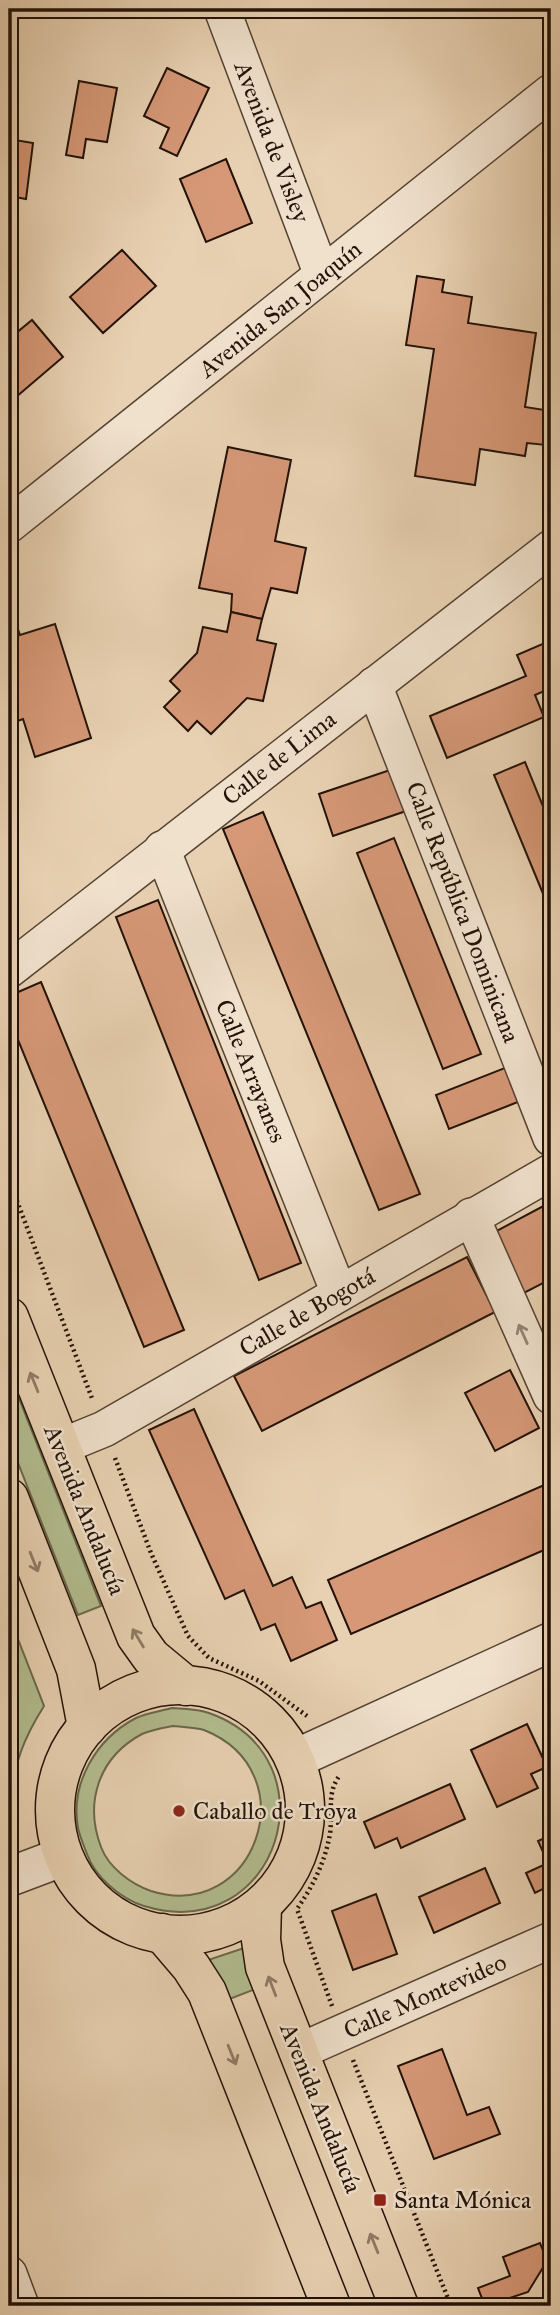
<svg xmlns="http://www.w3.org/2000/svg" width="560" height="2315" viewBox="0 0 560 2315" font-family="'IM FELL Great Primer',serif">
<rect width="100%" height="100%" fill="#e8d1b2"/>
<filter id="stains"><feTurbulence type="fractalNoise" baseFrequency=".00286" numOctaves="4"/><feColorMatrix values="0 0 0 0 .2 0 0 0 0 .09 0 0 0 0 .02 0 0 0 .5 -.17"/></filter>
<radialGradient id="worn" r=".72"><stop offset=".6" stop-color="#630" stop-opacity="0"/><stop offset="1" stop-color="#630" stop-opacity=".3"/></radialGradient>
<g fill="#b2bd8f" stroke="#6a684c" stroke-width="2" fill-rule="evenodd">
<polygon points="9,1373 101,1606 78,1615 9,1440"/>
<path d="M 9,1616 L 44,1706 C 22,1741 16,1761 9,1802 Z"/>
<path d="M 172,1708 C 184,1709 198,1709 209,1713 C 336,1758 279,1947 144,1906 C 121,1899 95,1877 87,1854 C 84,1846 80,1837 78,1828 C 70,1783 96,1739 136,1718 C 146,1713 161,1711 172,1708 ZM 173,1726 C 183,1727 195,1727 204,1730 C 309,1772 255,1924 151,1891 C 131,1884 109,1868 101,1847 C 84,1802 99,1757 142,1734 C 151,1730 163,1728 173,1726 Z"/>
<polygon points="244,1948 258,1988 227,2000 210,1961 211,1959"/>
</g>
<g fill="#d69877" stroke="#221208" stroke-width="2">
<polygon points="167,68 209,88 177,156 160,148 169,128 144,116"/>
<polygon points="79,81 117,88 107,142 86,139 83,158 66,155"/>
<polygon points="9,139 33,143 26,199 9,196"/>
<polygon points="226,159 252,223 206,242 180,179"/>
<polygon points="122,250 156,286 103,333 70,297"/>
<polygon points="417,276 444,280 442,292 472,297 468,323 536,333 525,407 551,411 546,445 527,443 525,456 480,449 475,485 415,476 434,349 406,345"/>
<polygon points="32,320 63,357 9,403 9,339"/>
<polygon points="228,447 291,460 275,541 306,548 297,593 271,588 262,619 231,612 232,594 199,588"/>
<polygon points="9,606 10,606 20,635 55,624 91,738 35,757 23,719 12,723 9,714"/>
<polygon points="231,612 262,619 257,640 276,644 263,701 247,698 211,734 197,721 188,731 164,707 180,691 170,681 197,653 203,627 227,632"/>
<polygon points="547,642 551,652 551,688 535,695 544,717 447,758 430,716 526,676 517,655"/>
<polygon points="525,762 551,826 551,913 494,775"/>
<polygon points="393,769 406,811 333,836 319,794"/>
<polygon points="263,812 420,1194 379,1210 223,829"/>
<polygon points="394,838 481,1054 443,1069 357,853"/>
<polygon points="158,900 301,1263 259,1280 116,917"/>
<polygon points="41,982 184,1330 144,1347 9,1018 9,996"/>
<polygon points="510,1066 523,1100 449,1129 436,1095"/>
<polygon points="551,1202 551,1279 522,1294 491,1234"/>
<polygon points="467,1257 495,1312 262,1431 234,1376"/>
<polygon points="510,1370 539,1428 495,1451 465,1393"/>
<polygon points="194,1409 273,1586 292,1577 306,1608 321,1602 337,1640 291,1661 275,1624 261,1630 244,1590 225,1599 149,1430"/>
<polygon points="551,1482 551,1547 351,1634 328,1580"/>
<polygon points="527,1724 547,1767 531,1774 538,1788 497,1807 471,1750"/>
<polygon points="450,1784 465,1819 401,1848 397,1838 375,1848 364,1822"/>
<polygon points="551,1835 551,1885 535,1893 526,1873 548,1863 538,1841"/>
<polygon points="485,1868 500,1903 434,1933 419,1897"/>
<polygon points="376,1894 397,1954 353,1970 332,1911"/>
<polygon points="442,2049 467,2115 489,2107 500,2134 434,2159 398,2066"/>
<polygon points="540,2243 547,2261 528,2292 485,2306 478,2288 510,2276 503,2257"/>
</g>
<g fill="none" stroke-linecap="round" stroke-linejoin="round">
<defs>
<g id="minor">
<polyline points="222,9 322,275"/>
<polyline points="9,525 551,92"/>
<polyline points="374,685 551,1138"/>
<polyline points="162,849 339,1293"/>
<polyline points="9,970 551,548"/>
<polyline points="471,1216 551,1396"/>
<polyline points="60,1447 104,1429 551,1172"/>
<polyline points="298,2052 551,1940"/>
<polyline points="9,2274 21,2306"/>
</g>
<g id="tertiary">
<polyline points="295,1759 551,1642"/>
<polyline points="9,1877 62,1857"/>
</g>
<g id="primary">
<polyline points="9,1317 136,1636 151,1657 186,1686"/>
<polyline points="9,1498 76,1669 87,1727"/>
<circle cx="180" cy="1810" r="125"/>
<polyline points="262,1905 261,1940 265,1967 399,2306"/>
<polyline points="162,1933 191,1967 207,1992 331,2306"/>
</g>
</defs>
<use href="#minor" stroke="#544232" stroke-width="38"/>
<use href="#tertiary" stroke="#544232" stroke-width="41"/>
<use href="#primary" stroke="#221208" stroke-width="41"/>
<g stroke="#221208" stroke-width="4.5" stroke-dasharray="2 3.5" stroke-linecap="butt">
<polyline points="9,1180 93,1401"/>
<polyline points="115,1458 151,1553 188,1636 209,1658 259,1681 307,1716"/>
<polyline points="9,1705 12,1718 9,1727"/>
<path d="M 332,2006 L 297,1909 C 313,1886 325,1862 330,1834 C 333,1813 326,1793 340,1775"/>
<polyline points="353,2060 451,2306"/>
</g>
<use href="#minor" stroke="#f0e1cd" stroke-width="35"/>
<use href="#tertiary" stroke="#f0e1cd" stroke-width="38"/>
<use href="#primary" stroke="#e8d1b2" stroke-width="38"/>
</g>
<defs><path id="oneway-shaft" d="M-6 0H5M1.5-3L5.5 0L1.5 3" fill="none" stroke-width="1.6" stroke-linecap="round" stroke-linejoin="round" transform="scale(1.75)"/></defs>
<use stroke="#938474" href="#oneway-shaft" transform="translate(523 1334) rotate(-114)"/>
<g stroke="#8f7b66">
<use href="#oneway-shaft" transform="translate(34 1382) rotate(-112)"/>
<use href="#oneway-shaft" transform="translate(34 1562) rotate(68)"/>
<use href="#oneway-shaft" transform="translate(138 1638) rotate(-121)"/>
<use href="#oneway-shaft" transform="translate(272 1986) rotate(-111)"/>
<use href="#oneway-shaft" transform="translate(232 2055) rotate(68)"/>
<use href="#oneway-shaft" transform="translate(374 2243) rotate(-112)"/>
</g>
<g fill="#8f2418" stroke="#f0e1cd" stroke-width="2.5">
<circle cx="179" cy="1811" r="7"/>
<rect x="373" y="2193" width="14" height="14" rx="3.5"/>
</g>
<g text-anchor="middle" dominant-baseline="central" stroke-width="5" stroke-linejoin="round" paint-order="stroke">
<g font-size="24" fill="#221208" stroke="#f0e1cd">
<text transform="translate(272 142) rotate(69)">Avenida de Visley</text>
<text transform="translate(280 309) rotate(-39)">Avenida San Joaquín</text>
<text transform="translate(279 758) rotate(-38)">Calle de Lima</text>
<text transform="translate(463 912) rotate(69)">Calle República Dominicana</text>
<text transform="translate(251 1071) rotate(68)">Calle Arrayanes</text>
<text transform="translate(307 1312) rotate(-30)">Calle de Bogotá</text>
<text transform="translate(85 1510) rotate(68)">Avenida Andalucía</text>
<text transform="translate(425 1996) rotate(-24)">Calle Montevideo</text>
<text transform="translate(321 2108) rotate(68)">Avenida Andalucía</text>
</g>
<g font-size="24" fill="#221208" stroke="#f0e1cd" text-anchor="start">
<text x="193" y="1811">Caballo de Troya</text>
<text x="394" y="2200">Santa Mónica</text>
</g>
</g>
<rect width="560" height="2315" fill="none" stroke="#e8d1b2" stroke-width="35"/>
<rect x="10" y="10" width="539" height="2294" fill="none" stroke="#221208" stroke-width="3.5"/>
<rect x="18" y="18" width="525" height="2280" fill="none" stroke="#221208" stroke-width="2"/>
<rect width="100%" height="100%" filter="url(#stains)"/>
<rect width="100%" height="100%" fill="url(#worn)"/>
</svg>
